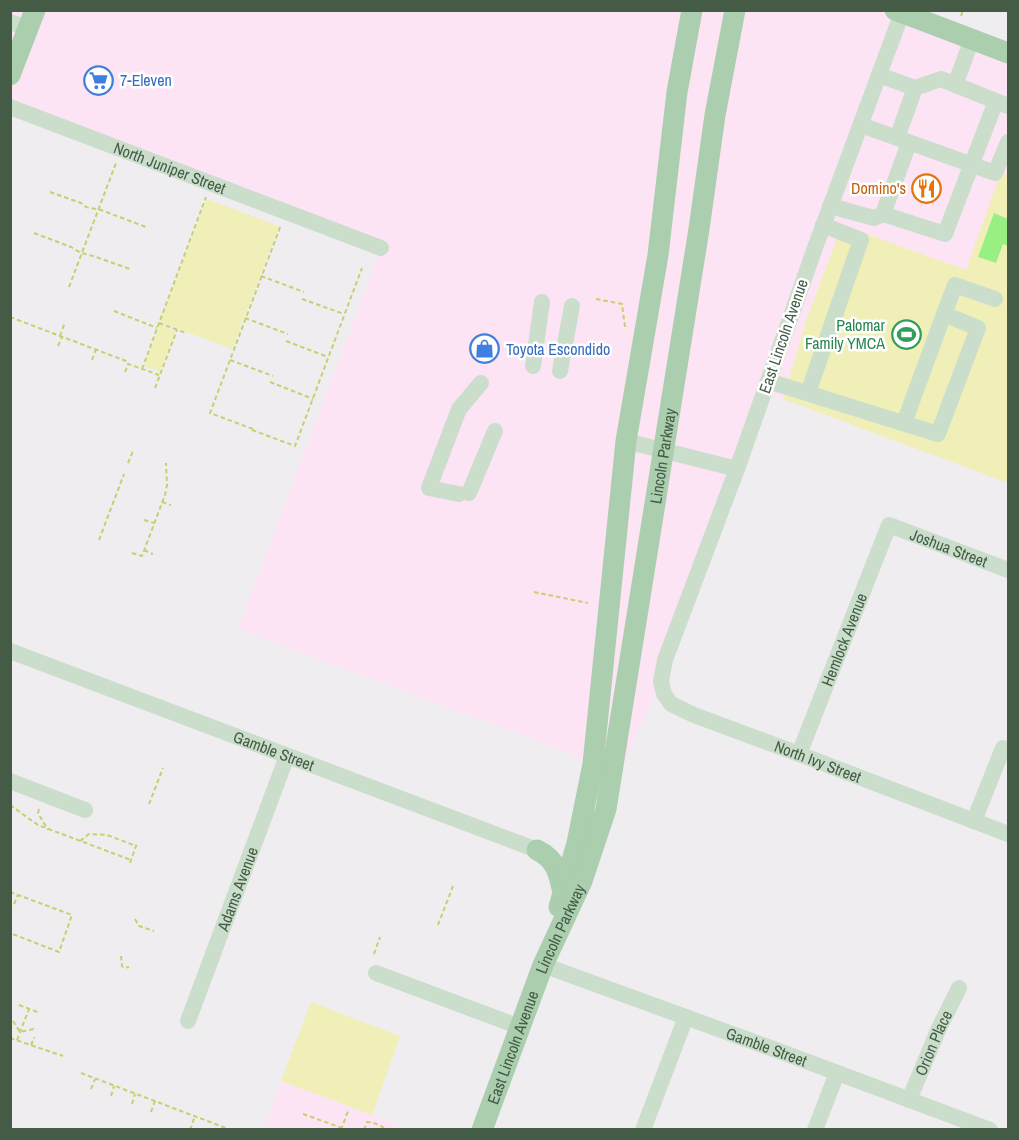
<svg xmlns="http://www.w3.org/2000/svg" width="1019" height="1140" viewBox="0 0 1019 1140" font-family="'Archivo Narrow',sans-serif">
<rect width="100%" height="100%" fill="#efedf0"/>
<g fill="#fde4f5">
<polygon points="10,11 903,11 1008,53 1008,175 1001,173 1008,282 949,461 764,392 661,681 620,772 238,629 381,248 11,107"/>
<polygon points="282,1081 403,1127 413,1129 264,1129"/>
</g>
<g fill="#f1efb8">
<polygon points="1001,172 1008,175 1008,483 783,399 806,321 842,225 966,270"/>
<polygon points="207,199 279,226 232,349 160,322"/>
<polygon points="160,325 175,331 160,372 144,366"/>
<polygon points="311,1002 400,1036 372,1115 281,1081"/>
</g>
<polygon fill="#99f082" points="994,213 1008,219 1008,246 1003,244 996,263 978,257"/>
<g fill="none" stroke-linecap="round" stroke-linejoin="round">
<g stroke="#c7d06e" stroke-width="2" stroke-dasharray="4.5 3" stroke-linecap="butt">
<polyline points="961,16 963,10"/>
<polyline points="10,175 12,176"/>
<polyline points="50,192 81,203 86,207 101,210 146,227"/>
<polyline points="34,233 71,247 81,253 93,256 130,269"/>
<polyline points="261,276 304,292"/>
<polyline points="69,287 116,163"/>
<polyline points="302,299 344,314"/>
<polyline points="596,299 622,304 625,327 628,327"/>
<polyline points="114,311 157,328"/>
<polyline points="10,317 126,361 128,364"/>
<polyline points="245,318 288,334"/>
<polyline points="159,323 186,333"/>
<polyline points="60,336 65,322"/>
<polyline points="286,341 328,357"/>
<polyline points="58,346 62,337"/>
<polyline points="92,360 96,349"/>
<polyline points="230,360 273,376"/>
<polyline points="142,369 206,197"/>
<polyline points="125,372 128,364 159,375"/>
<polyline points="270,382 313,399"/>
<polyline points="155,388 177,330"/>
<polyline points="253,429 210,413 281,225"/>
<polyline points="252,430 295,446 362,268"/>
<polyline points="128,463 133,451"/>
<polyline points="162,502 171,505"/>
<polyline points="144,520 154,523"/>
<polyline points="99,540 124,474"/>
<polyline points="144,550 153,554"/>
<polyline points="132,553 142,556 165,495 167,485 166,463"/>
<polyline points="534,592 588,603"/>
<polyline points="149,804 163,768"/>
<polyline points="10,805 38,825 131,860"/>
<polyline points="39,809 38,813 48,830"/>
<polyline points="80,841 89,834 107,835 136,846"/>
<polyline points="130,863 137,843"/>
<polyline points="10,892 72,915 59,952 10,933"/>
<polyline points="14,904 18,895"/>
<polyline points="135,919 139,926 154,931"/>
<polyline points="438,925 453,886"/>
<polyline points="374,954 380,937"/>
<polyline points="121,956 122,966 124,968 129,967"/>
<polyline points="19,1005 40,1013"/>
<polyline points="13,1021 20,1032 34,1029"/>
<polyline points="10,1038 63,1056"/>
<polyline points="17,1040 29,1009"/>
<polyline points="31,1045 34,1038 35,1038"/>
<polyline points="81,1073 231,1130"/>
<polyline points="91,1089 95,1079"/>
<polyline points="111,1096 114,1086"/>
<polyline points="132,1104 135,1094"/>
<polyline points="151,1112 155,1101"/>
<polyline points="303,1114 342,1128"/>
<polyline points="190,1130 195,1116"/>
<polyline points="341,1130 348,1111"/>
<path d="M 364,1130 L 367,1122 C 374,1123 380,1124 386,1130"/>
</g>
<g stroke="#cadecb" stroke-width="16">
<path id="s1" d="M 903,10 L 816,245 L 737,469 L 665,660 L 661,681 L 664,694 L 671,704 L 694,715 L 799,754 L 1008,834"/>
<polyline points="10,22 28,28"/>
<polyline points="879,75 915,88 941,79 1008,106"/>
<polyline points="955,85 972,39"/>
<path id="s2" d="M 10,107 L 381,248"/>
<polyline points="861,125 995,173 1008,142"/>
<polyline points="897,138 915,88"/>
<polyline points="830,206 874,218 883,214 909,143"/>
<polyline points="883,214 945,234 996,101"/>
<polyline points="944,314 955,285 995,299"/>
<polyline points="533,366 542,302"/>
<polyline points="560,371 572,306"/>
<polyline points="768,381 938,434 978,328 944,314 904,423"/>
<polyline points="808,393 861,240 823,225"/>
<polyline points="626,441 737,469"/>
<polyline points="469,493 495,431"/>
<polyline points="459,494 429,488 459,409 481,383"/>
<path id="s3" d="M 10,651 L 537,850"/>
<path id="s4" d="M 799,754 L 889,525 L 1008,570"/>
<polyline points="10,781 85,810"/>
<polyline points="974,821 1003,748"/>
<path id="s5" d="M 543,965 L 787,1054 L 990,1130"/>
<polyline points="376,973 520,1027"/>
<path id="s6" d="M 188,1021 L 287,756"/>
<path id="s7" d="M 909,1100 L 939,1028 L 959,988"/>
<polyline points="643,1130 686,1017"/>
<polyline points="815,1130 837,1073"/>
</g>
<g stroke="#abceae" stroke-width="21">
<polyline points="895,10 1008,53"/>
<polyline points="10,75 35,10"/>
<path d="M 537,850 C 556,859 559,873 563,893"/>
<polyline points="559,907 577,843 593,764 626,441 658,255 677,92 692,10"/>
<path id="s8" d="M 482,1130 L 543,965 L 582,881 L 606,809 L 699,229 L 715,115 L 735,10"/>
</g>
</g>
<defs>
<symbol id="supermarket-ring" viewBox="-11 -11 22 22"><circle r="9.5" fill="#fff" stroke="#3f7fe0" stroke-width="1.5"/><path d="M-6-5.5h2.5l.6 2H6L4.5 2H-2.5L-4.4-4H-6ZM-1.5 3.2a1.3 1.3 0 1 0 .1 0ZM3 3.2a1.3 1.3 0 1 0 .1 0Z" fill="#3f7fe0"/></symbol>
<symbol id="restaurant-ring" viewBox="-11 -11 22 22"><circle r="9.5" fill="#fff" stroke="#e8710a" stroke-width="1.5"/><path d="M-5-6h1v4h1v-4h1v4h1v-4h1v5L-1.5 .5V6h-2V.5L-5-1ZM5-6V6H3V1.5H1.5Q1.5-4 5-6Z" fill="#e8710a"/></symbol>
<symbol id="stadium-ring" viewBox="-11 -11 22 22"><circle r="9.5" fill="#fff" stroke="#2e9e5b" stroke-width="1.5"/><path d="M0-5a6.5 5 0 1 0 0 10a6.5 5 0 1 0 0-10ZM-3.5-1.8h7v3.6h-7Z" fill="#2e9e5b"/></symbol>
<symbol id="shop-ring" viewBox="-11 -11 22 22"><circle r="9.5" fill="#fff" stroke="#3f7fe0" stroke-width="1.5"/><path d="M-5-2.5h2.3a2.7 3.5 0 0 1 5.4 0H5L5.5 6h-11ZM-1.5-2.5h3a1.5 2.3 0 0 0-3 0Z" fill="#3f7fe0"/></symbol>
</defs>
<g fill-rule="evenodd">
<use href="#supermarket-ring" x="82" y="64" width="33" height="33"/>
<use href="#restaurant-ring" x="910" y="172" width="33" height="33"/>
<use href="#stadium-ring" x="890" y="318" width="33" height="33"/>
<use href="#shop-ring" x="468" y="332" width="33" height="33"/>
</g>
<g text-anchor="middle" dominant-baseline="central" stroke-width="5" stroke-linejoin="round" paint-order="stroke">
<g font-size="16" fill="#366cbe" stroke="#fff" text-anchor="start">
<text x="120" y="80">7-Eleven</text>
<text x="506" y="349">Toyota Escondido</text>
</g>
<g font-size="16" fill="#445b46" stroke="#fff">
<text stroke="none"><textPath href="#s2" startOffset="171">North Juniper Street</textPath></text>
<text transform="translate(783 336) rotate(-71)">East Lincoln Avenue</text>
<text stroke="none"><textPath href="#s8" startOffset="702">Lincoln Parkway</textPath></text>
<text stroke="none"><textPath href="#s4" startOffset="310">Joshua Street</textPath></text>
<text stroke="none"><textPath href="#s4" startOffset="123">Hemlock Avenue</textPath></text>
<text stroke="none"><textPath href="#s3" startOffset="282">Gamble Street</textPath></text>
<text stroke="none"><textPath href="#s1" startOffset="897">North Ivy Street</textPath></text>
<text stroke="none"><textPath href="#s6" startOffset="141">Adams Avenue</textPath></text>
<text stroke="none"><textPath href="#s8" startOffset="216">Lincoln Parkway</textPath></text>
<text stroke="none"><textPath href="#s7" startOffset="62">Orion Place</textPath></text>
<text stroke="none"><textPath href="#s5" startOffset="238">Gamble Street</textPath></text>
<text stroke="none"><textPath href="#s8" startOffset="88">East Lincoln Avenue</textPath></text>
</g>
<g font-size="16" fill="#c56008" stroke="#fff" text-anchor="end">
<text x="906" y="188">Domino's</text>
</g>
<g font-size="16" fill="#27864d" stroke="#fff" text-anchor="end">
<text x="885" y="325">Palomar<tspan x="885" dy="18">Family YMCA</tspan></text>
</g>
</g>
<rect width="1019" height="1140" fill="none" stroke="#445b46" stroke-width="24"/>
</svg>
